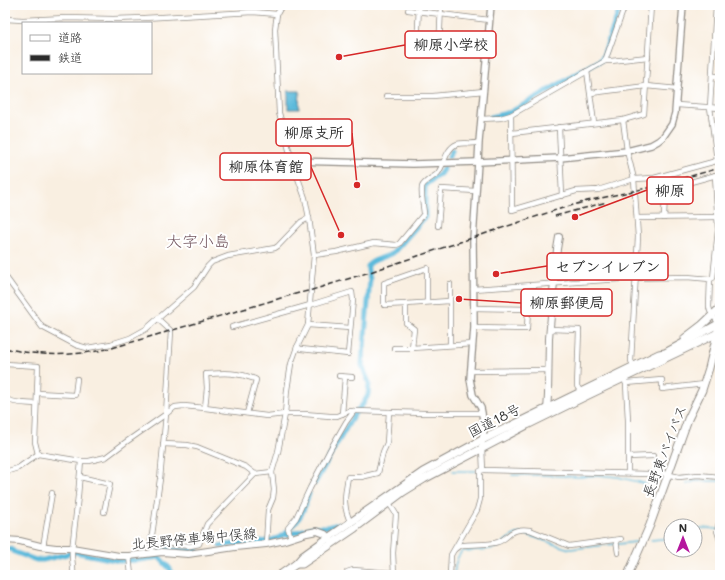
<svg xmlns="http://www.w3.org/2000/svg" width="725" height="580" viewBox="0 0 725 580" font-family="Mali,'Klee One',sans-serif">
<rect width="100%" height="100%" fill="#fff"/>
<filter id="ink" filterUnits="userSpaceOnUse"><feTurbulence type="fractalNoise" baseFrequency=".025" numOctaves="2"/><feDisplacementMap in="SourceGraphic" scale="8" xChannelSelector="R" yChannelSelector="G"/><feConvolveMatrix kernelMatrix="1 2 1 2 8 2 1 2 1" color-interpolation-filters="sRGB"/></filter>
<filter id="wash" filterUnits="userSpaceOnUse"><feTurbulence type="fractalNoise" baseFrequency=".012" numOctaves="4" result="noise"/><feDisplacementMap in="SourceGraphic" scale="16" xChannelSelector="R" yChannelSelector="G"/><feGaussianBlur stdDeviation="0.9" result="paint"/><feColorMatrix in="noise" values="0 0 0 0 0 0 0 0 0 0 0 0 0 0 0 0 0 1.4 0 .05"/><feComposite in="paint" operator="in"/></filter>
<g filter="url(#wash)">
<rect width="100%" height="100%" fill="#f9efe1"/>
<polygon fill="#5cbadb" stroke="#447283" points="288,91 300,91 299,109 288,109"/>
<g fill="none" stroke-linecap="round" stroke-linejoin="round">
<g stroke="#5cbadb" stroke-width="1.5">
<polyline points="453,471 476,471"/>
<polyline points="512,475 542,475 580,477 598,475 618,477 647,484"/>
<polyline points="687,484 695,481 720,481"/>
<path d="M 695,530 C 703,527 712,528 720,530"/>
<polyline points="651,540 671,538"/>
<polyline points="618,544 636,542"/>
<path d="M 454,575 C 455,566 456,558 462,551 C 470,550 491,551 497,547 C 507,541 509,535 522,533 L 563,547 L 570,549 L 615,544"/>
</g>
<g stroke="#5cbadb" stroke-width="5">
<polyline points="491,117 511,112 601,60 603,56 621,5"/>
<polyline points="449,156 452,151"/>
<path d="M 364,347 L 370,279 C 369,275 367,269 368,266 C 370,260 387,257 393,253 L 425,217 L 425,185 L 440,174 L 444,168"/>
<polyline points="315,483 335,447 355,413 363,404 368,395 369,383 362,365 363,351"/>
<path d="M 291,527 C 303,516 304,508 309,494"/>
<polyline points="287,535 314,527 327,527 339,524"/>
<polyline points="220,546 234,544 269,541 280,537 287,532"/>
<polyline points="5,549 11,549 14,552 36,560 43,560 75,552 120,561 139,560 159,557"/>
<polyline points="160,550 162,549 186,551 197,550"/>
<polyline points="159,557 170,569 173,575"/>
</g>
</g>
</g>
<g filter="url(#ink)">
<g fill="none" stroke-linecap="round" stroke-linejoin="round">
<defs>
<g id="minor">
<polyline points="419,5 417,51 428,53 439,51 441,5"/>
<polyline points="711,5 720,6"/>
<polyline points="716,5 710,107 717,161"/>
<polyline points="408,10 489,20"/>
<polyline points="5,19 23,20 66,18 113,19 144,18 253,12 277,14"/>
<polyline points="605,61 611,61 648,57"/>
<polyline points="587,71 594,123"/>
<polyline points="712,76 720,76"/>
<polyline points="591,93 646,86 678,89"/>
<polyline points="386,96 433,96 484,91"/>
<polyline points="677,105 720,108"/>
<polyline points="511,115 512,210 576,191 598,190 634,179 654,178 720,160"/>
<polyline points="481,119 501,118 511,115 605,61 625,5"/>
<polyline points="623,120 627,151 634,179 638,237 631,361 634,366"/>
<polyline points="559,127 562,196"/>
<polyline points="512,133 623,120 644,114 651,5"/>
<polyline points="715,175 718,230 720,230"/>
<polyline points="637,218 718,217"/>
<polyline points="664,218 665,189 720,174"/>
<polyline points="438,226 441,189 476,191"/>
<path d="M 314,255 L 336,252 L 374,243 L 396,245 L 399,244 L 423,215 L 424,213 C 423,206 421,194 422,187 C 423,182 434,177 438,173 C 444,165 446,148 457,144 C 464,142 472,145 479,142"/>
<polyline points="5,276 42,327 76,345 87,348 111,344 130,338 146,329 194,287 208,266 212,262 228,256 275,248 278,246 301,222 309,218"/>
<polyline points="710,279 713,278 718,230"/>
<polyline points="450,284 450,345"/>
<polyline points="473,289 635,278 687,277 710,279 709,307 710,311 719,324"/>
<polyline points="449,301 406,304 406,323 414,329 412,348 473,344"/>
<polyline points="406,304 384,305 384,283 427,268 427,302"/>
<polyline points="158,319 171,331 166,414 175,407 184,406 205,408 267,416 285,414 304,414 330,416 337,416 349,411 356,411 424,413 482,413"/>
<polyline points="308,325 350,328"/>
<polyline points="232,327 310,305 352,292 353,300 348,354 301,349 297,347"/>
<polyline points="474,328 527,329 528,309 474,308"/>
<polyline points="550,329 579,330 577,386 582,394"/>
<polyline points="394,348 412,348"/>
<polyline points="5,364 38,366 35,442 38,454"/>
<polyline points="470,371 549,370"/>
<polyline points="339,376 352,377"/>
<polyline points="623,376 626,384 628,420 628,473"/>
<polyline points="626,383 662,380 662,389 704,384"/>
<path d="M 5,393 L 6,399 C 15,404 26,403 36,404"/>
<polyline points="37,393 75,395 77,379"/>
<path d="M 205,408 L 207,388 L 206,374 C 224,373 237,372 255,379"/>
<polyline points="247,413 256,380"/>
<polyline points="342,414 345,377"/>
<polyline points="163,444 187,445 197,447 246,467 255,474"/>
<polyline points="482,448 483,470 650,474 657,472 679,477 698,475 720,477"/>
<polyline points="628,457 653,456"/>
<polyline points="5,472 18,468 38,454 81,461 89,461 106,457 126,442 166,414"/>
<polyline points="80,477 110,484 104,512"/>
<polyline points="389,503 396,514 393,553 394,575"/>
<polyline points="720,519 717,531 720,540"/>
<path d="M 351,523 C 342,506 345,495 348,477 L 361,477 L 378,473 L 383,452 L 387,443 L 389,412"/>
<polyline points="291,538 288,528 296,518 310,488 331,448 346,422 354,411"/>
<polyline points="616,540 618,553"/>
<polyline points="151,542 190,546 199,544 207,524 255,474 272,472"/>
<polyline points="266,544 268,510 273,498 274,490 272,472 278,452 285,414 287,390 291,364 297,347 308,325 314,255 309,218 305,198 292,161 279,113 275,29 277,14 282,5"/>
<polyline points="43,547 52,493"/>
<path d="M 455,549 L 459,546 L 463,545 C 472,544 491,545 498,542 C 504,540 507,536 511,533 C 517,529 523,529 530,530 L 569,546 L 621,539"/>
<polyline points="153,553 151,542 160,479 166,414"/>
<polyline points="129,556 131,575"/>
<path d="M 73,575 C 74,566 71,558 72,550 L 78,496 L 81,461"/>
<polyline points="347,575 347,572 353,570 393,573"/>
<polyline points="450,575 451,555 477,510 480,499 480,471 483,470"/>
</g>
<g id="tertiary">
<polyline points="292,161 413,164 478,162 560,158 627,151 651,145 658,141 663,137 672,124 675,113 683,5"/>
<polyline points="482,448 482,440 484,431 482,413 481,408 473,395 470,379 474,328 473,240 478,162 479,142 491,5"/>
</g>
<g id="secondary">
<polyline points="547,411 548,395 549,338 557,249 559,237"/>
<polyline points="5,540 20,541 40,546 56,548 72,548 119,556 129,556 162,552 188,554 235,547 266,544 285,540 307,533 317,531 325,534 331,541"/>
</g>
<g id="trunk">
<polyline points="685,338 702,325 720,308"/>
<polyline points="296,564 302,564 355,528 403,492 424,479 527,425 584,397 720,332"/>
<polyline points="280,575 296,564 303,556 328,538 423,472 482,440 659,354 665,353 720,323"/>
<polyline points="628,575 650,525 688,419 702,390 709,368 718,330"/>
</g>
</defs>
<use href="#minor" stroke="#928d86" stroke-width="6"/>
<use href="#tertiary" stroke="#928d86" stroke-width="8"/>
<use href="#secondary" stroke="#928d86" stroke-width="8"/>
<use href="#trunk" stroke="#928d86" stroke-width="9"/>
<use href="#minor" stroke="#fff" stroke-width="4.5"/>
<use href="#tertiary" stroke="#fff" stroke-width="5.5"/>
<use href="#secondary" stroke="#fff" stroke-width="6"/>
<use href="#trunk" stroke="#fff" stroke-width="7"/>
<g stroke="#2b2b2b" stroke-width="1.5" stroke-dasharray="6 3" stroke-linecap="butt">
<polyline points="647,188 720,168"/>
<polyline points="555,216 607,202"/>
<path d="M 5,348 C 40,357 77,356 112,348 L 291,295 L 312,290 L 370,272 L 553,211 L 587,201 L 652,187"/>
</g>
</g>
</g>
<g text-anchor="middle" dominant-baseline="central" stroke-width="4" stroke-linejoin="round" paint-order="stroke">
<g font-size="14" fill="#2b2b2b" stroke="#fff">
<text transform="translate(494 420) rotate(-27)">国道18号</text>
<text transform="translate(664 451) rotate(-69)">長野東バイパス</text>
<text transform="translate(194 538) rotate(-5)">北長野停車場中俣線</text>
</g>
<g font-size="16" fill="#73565f" stroke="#fff">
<text x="198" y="240">大字小島</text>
</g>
</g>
<path fill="none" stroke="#d62828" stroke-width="1.5" d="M339 57L405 45M357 185L352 133M341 235L311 167M575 217L647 190M496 274L547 266M459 299L521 303"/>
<g fill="#d62828" stroke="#fff" stroke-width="1.5">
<circle cx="339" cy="57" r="4"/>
<circle cx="357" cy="185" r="4"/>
<circle cx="341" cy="235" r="4"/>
<circle cx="575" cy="217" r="4"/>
<circle cx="496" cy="274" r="4"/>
<circle cx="459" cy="299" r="4"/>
</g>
<g fill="#fff" stroke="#d62828" stroke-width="1.5">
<rect x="405" y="31" width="91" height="27" rx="4"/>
<rect x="276" y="119" width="76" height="27" rx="4"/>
<rect x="220" y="153" width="91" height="27" rx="4"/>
<rect x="647" y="177" width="46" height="27" rx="4"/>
<rect x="547" y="253" width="121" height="27" rx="4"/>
<rect x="521" y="289" width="91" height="27" rx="4"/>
</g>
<g font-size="15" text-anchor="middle" font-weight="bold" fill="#2b2b2b">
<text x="451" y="50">柳原小学校</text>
<text x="314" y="138">柳原支所</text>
<text x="266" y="172">柳原体育館</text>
<text x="670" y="196">柳原</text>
<text x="608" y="272">セブンイレブン</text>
<text x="567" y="308">柳原郵便局</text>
</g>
<rect width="725" height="580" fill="none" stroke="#fff" stroke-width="20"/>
<rect x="22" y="22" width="130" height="52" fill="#ffffff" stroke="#aaaaaa"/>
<rect x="30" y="35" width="20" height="6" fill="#ffffff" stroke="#aaaaaa"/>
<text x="58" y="42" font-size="12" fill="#2b2b2b">道路</text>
<rect x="30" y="55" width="20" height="6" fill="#2b2b2b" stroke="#aaaaaa"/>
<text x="58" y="62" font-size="12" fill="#2b2b2b">鉄道</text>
<g transform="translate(683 538)"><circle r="19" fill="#ffffff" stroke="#aaaaaa"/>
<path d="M0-3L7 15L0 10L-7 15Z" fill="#b5179e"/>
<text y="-6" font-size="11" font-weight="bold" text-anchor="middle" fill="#2b2b2b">N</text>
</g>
</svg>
